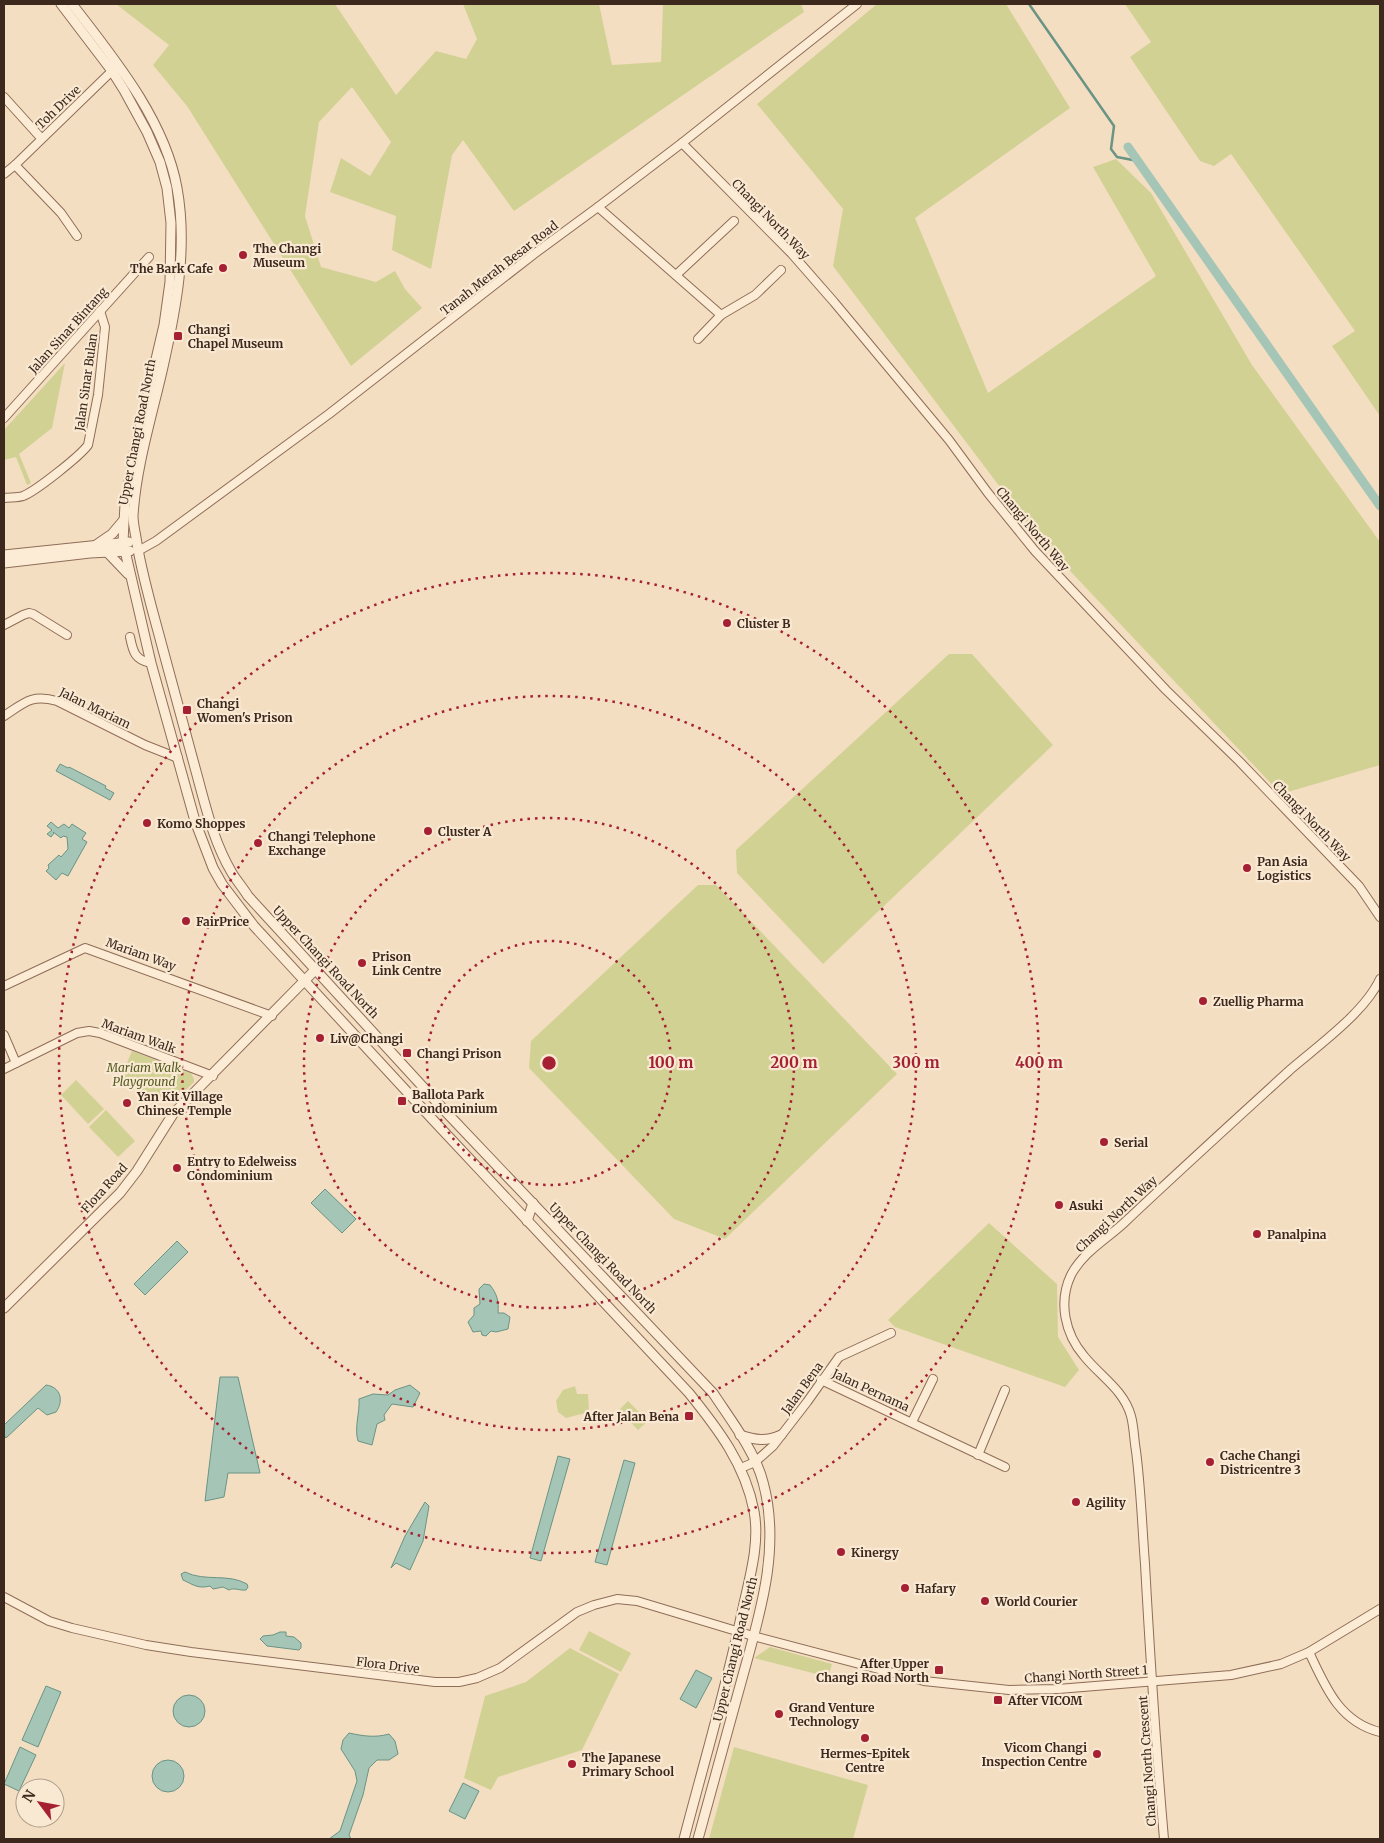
<svg xmlns="http://www.w3.org/2000/svg" width="1384" height="1843" viewBox="0 0 1384 1843" font-family="Merriweather,serif">
<rect width="100%" height="100%" fill="#f3dec2"/>
<g fill="#d2d194">
<polygon points="116,4 335,4 396,95 436,51 466,59 477,39 463,4 599,4 612,65 661,62 663,4 801,4 804,12 514,211 463,140 452,155 431,269 392,250 396,216 330,192 341,158 370,176 391,142 352,87 319,122 305,216 321,267 376,282 395,271 405,289 422,308 351,366 187,106 153,65 169,45"/>
<polygon points="877,4 1006,4 1070,108 915,218 988,393 1156,276 1093,167 1116,159 1151,193 1252,365 1380,542 1380,765 1281,794 1037,536 833,266 843,209 757,104"/>
<polygon points="1125,4 1380,4 1380,416 1332,346 1355,331 1231,154 1214,166 1200,161 1130,57 1151,42"/>
<polygon points="65,363 52,428 19,454 31,483 27,485 16,457 4,460 4,430"/>
<polygon points="949,654 972,654 1053,745 823,964 737,873 736,850"/>
<polygon points="698,885 716,885 897,1074 725,1239 674,1219 529,1068 531,1041"/>
<polygon points="132,1051 191,1073 194,1079 194,1082 174,1102 119,1082"/>
<polygon points="76,1080 104,1109 88,1124 61,1095"/>
<polygon points="106,1110 135,1141 118,1157 89,1127"/>
<polygon points="989,1223 1057,1284 1058,1337 1079,1370 1065,1387 895,1327 888,1320"/>
<polygon points="575,1386 577,1394 588,1394 589,1412 566,1418 558,1412 556,1401 563,1390"/>
<polygon points="628,1401 648,1421 638,1430 619,1410"/>
<polygon points="589,1631 631,1653 621,1672 579,1650"/>
<polygon points="770,1647 832,1664 828,1677 754,1658"/>
<polygon points="570,1648 619,1674 582,1750 498,1777 491,1790 464,1778 485,1696 526,1682"/>
<polygon points="734,1747 868,1785 853,1839 709,1839"/>
</g>
<g fill="#a5c5b7" stroke="#6a9484">
<polygon points="60,764 68,768 69,767 106,786 105,788 114,793 110,800 56,771"/>
<polygon points="51,822 58,828 64,824 69,828 72,824 86,833 82,839 87,842 68,876 62,873 56,880 46,871 49,868 48,865 59,855 61,857 68,849 67,837 63,836 61,838 53,832 54,833 51,837 47,834 52,830 47,826"/>
<polygon points="325,1189 356,1219 342,1233 311,1203"/>
<polygon points="177,1241 188,1252 145,1295 134,1284"/>
<path d="M 484,1284 L 490,1285 C 497,1294 499,1301 498,1313 L 504,1313 L 510,1317 L 508,1329 L 496,1332 L 491,1331 L 486,1336 L 482,1335 L 481,1331 L 473,1332 L 468,1322 L 474,1315 L 474,1308 L 480,1304 L 479,1289 Z"/>
<polygon points="220,1377 238,1377 260,1473 228,1473 224,1497 205,1501"/>
<path d="M 46,1385 C 61,1387 64,1401 56,1412 L 47,1415 L 38,1408 L 6,1438 L 4,1435 L 4,1425 Z"/>
<path d="M 410,1385 L 420,1393 L 413,1407 L 392,1404 L 384,1415 L 385,1420 L 377,1424 L 372,1445 L 358,1441 C 354,1428 360,1412 359,1399 L 373,1394 L 388,1395 L 395,1390 Z"/>
<polygon points="558,1456 570,1459 541,1561 530,1558"/>
<polygon points="624,1460 635,1463 607,1565 595,1562"/>
<polygon points="425,1502 429,1506 423,1541 410,1570 396,1563 391,1568 405,1536"/>
<path d="M 185,1572 C 205,1582 228,1573 247,1584 L 248,1587 L 246,1590 C 240,1591 234,1587 229,1590 L 223,1587 L 213,1589 L 210,1586 C 198,1589 194,1585 183,1580 L 181,1574 Z"/>
<polygon points="280,1632 286,1632 286,1636 294,1637 301,1643 301,1648 299,1650 267,1646 260,1639 263,1636 273,1635"/>
<polygon points="696,1670 712,1678 696,1708 680,1699"/>
<polygon points="46,1686 61,1692 38,1747 22,1740"/>
<circle cx="189" cy="1711" r="16"/>
<path d="M 349,1733 C 363,1736 375,1738 389,1734 L 395,1741 L 398,1754 L 389,1760 L 377,1760 L 369,1768 L 363,1795 L 349,1835 L 351,1839 L 329,1839 L 340,1831 L 357,1781 L 355,1771 L 341,1749 L 343,1740 Z"/>
<polygon points="20,1747 36,1755 19,1791 4,1784"/>
<circle cx="168" cy="1776" r="16"/>
<polygon points="463,1783 479,1791 465,1819 449,1811"/>
</g>
<g fill="none" stroke-linecap="round" stroke-linejoin="round">
<polyline stroke="#6a9484" stroke-width="2.5" points="1029,4 1114,126 1111,149 1117,157 1138,161"/>
<polyline stroke="#a5c5b7" stroke-width="9" points="1128,147 1380,506"/>
<defs>
<g id="minor">
<polyline points="4,97 41,138"/>
<polyline points="682,143 792,254 834,302 949,440 988,493 1035,551 1166,690 1239,761 1359,886 1380,917"/>
<polyline points="15,165 61,213 77,236"/>
<polyline points="4,174 15,165 115,68"/>
<polyline points="598,207 721,315"/>
<polyline points="676,275 734,221"/>
<polyline points="698,339 721,315 755,295 781,270"/>
<polyline points="4,418 149,257"/>
<path d="M 4,498 C 10,497 17,498 23,496 C 36,491 80,456 88,445 L 98,395 L 105,327 L 100,311"/>
<polyline points="138,551 156,541 329,414 534,254 598,207 682,143 857,4"/>
<polyline points="4,625 23,615 29,613 33,614 67,635"/>
<path d="M 130,637 C 133,652 135,660 151,663"/>
<path d="M 4,716 C 25,702 32,694 57,701 L 145,745 L 178,758"/>
<polyline points="4,986 85,948 272,1016"/>
<polyline points="4,1035 16,1063"/>
<polyline points="4,1069 77,1033 89,1031 100,1033 213,1076"/>
<polyline points="821,1380 1005,1467"/>
<polyline points="912,1422 933,1379"/>
<polyline points="978,1455 1005,1390"/>
<polyline points="741,1468 755,1462 773,1446 807,1402 839,1357 891,1333"/>
<polyline points="4,1597 49,1621 72,1628 146,1645 191,1652 435,1682 459,1682 477,1678 500,1668 577,1612 594,1605 617,1599 637,1601 753,1636 924,1681 1009,1690 1058,1689 1231,1675 1281,1664 1309,1652 1380,1609"/>
<path d="M 1309,1652 C 1325,1686 1339,1722 1380,1732"/>
<path d="M 1164,1839 C 1156,1747 1150,1655 1145,1564 C 1142,1525 1141,1490 1136,1451 C 1134,1440 1134,1427 1131,1416 C 1124,1390 1100,1376 1084,1356 C 1065,1334 1058,1302 1071,1275 C 1083,1252 1107,1239 1125,1222 C 1180,1170 1235,1120 1291,1069 C 1319,1045 1365,1012 1380,979"/>
</g>
<g id="tertiary">
<path d="M 61,4 L 112,71 L 124,90 L 147,132 L 160,162 L 167,188 L 171,223 L 170,282 L 164,325 L 135,449 L 125,504 L 123,542 L 151,663 L 195,821 L 213,868 L 222,884 L 254,926 L 434,1121 L 689,1393 C 718,1429 745,1464 754,1511 C 760,1543 750,1576 743,1608 C 727,1686 704,1762 684,1839"/>
<path d="M 72,4 C 113,57 165,120 177,188 C 188,248 176,309 163,367 C 152,416 136,466 133,516 C 133,525 136,535 137,544 C 143,579 153,612 162,646 C 174,689 185,732 197,775 C 206,808 214,843 232,873 C 237,881 243,888 248,896 L 445,1111 L 713,1393 C 730,1419 755,1451 763,1482 C 782,1550 758,1620 740,1686 C 726,1737 712,1788 698,1839"/>
<polyline points="96,545 112,534 123,521"/>
<polyline points="107,552 128,574"/>
<polyline points="4,555 129,542"/>
<polyline points="4,563 90,553 130,551"/>
<polyline points="527,1221 533,1203"/>
<polyline points="4,1308 120,1193 137,1171 173,1114 316,969"/>
<path d="M 740,1435 C 755,1440 766,1442 781,1435"/>
</g>
</defs>
<use href="#minor" stroke="#8f6d57" stroke-width="10"/>
<use href="#tertiary" stroke="#8f6d57" stroke-width="11"/>
<use href="#minor" stroke="#fcecd6" stroke-width="8"/>
<use href="#tertiary" stroke="#fcecd6" stroke-width="9"/>
</g>
<g fill="none" stroke="#a42032" stroke-width="2.5" stroke-dasharray="2.5 5">
<circle cx="549" cy="1063" r="122"/>
<circle cx="549" cy="1063" r="245"/>
<circle cx="549" cy="1063" r="367"/>
<circle cx="549" cy="1063" r="490"/>
</g>
<g fill="#a42032" stroke="#f9e9d2" stroke-width="2">
<circle cx="243" cy="255" r="5"/>
<circle cx="223" cy="268" r="5"/>
<rect x="173" y="331" width="10" height="10" rx="2.5"/>
<circle cx="727" cy="623" r="5"/>
<rect x="182" y="705" width="10" height="10" rx="2.5"/>
<circle cx="147" cy="823" r="5"/>
<circle cx="428" cy="831" r="5"/>
<circle cx="258" cy="843" r="5"/>
<circle cx="1247" cy="868" r="5"/>
<circle cx="186" cy="921" r="5"/>
<circle cx="362" cy="963" r="5"/>
<circle cx="1203" cy="1001" r="5"/>
<circle cx="320" cy="1038" r="5"/>
<rect x="402" y="1048" width="10" height="10" rx="2.5"/>
<rect x="397" y="1096" width="10" height="10" rx="2.5"/>
<circle cx="127" cy="1103" r="5"/>
<circle cx="1104" cy="1142" r="5"/>
<circle cx="177" cy="1168" r="5"/>
<circle cx="1059" cy="1205" r="5"/>
<circle cx="1257" cy="1234" r="5"/>
<rect x="684" y="1411" width="10" height="10" rx="2.5"/>
<circle cx="1210" cy="1462" r="5"/>
<circle cx="1076" cy="1502" r="5"/>
<circle cx="841" cy="1552" r="5"/>
<circle cx="905" cy="1588" r="5"/>
<circle cx="985" cy="1601" r="5"/>
<rect x="934" y="1665" width="10" height="10" rx="2.5"/>
<rect x="993" y="1695" width="10" height="10" rx="2.5"/>
<circle cx="779" cy="1714" r="5"/>
<circle cx="865" cy="1738" r="5"/>
<circle cx="1097" cy="1754" r="5"/>
<circle cx="572" cy="1764" r="5"/>
</g>
<g text-anchor="middle" dominant-baseline="central" stroke-width="4.5" stroke-linejoin="round" paint-order="stroke">
<g font-size="12" fill="#3d281d" stroke="#f9e9d2">
<text transform="translate(58 107) rotate(-44)">Toh Drive</text>
<text transform="translate(771 219) rotate(46)">Changi North Way</text>
<text transform="translate(499 268) rotate(-38)">Tanah Merah Besar Road</text>
<text transform="translate(68 330) rotate(-48)">Jalan Sinar Bintang</text>
<text transform="translate(86 382) rotate(-82)">Jalan Sinar Bulan</text>
<text transform="translate(137 432) rotate(-79)">Upper Changi Road North</text>
<text transform="translate(1033 529) rotate(50)">Changi North Way</text>
<text transform="translate(95 708) rotate(26)">Jalan Mariam</text>
<text transform="translate(1312 821) rotate(46)">Changi North Way</text>
<text transform="translate(141 954) rotate(20)">Mariam Way</text>
<text transform="translate(326 962) rotate(47)">Upper Changi Road North</text>
<text transform="translate(139 1036) rotate(20)">Mariam Walk</text>
<text transform="translate(104 1188) rotate(-48)">Flora Road</text>
<text transform="translate(1116 1214) rotate(-43)">Changi North Way</text>
<text transform="translate(603 1258) rotate(46)">Upper Changi Road North</text>
<text transform="translate(802 1388) rotate(-54)">Jalan Bena</text>
<text transform="translate(871 1390) rotate(25)">Jalan Pernama</text>
<text transform="translate(735 1649) rotate(-76)">Upper Changi Road North</text>
<text transform="translate(388 1665) rotate(7)">Flora Drive</text>
<text transform="translate(1086 1674) rotate(-4)">Changi North Street 1</text>
<text transform="translate(1147 1761) rotate(-94)">Changi North Crescent</text>
</g>
<g font-size="12" font-weight="bold" fill="#3d281d" stroke="#f9e9d2" text-anchor="start">
<text x="253" y="248">The Changi<tspan x="253" dy="14">Museum</tspan></text>
<text x="213" y="268" text-anchor="end">The Bark Cafe</text>
<text x="188" y="329">Changi<tspan x="188" dy="14">Chapel Museum</tspan></text>
<text x="737" y="623">Cluster B</text>
<text x="197" y="703">Changi<tspan x="197" dy="14">Women's Prison</tspan></text>
<text x="157" y="823">Komo Shoppes</text>
<text x="438" y="831">Cluster A</text>
<text x="268" y="836">Changi Telephone<tspan x="268" dy="14">Exchange</tspan></text>
<text x="1257" y="861">Pan Asia<tspan x="1257" dy="14">Logistics</tspan></text>
<text x="196" y="921">FairPrice</text>
<text x="372" y="956">Prison<tspan x="372" dy="14">Link Centre</tspan></text>
<text x="1213" y="1001">Zuellig Pharma</text>
<text x="330" y="1038">Liv@Changi</text>
<text x="417" y="1053">Changi Prison</text>
<text x="412" y="1094">Ballota Park<tspan x="412" dy="14">Condominium</tspan></text>
<text x="137" y="1096">Yan Kit Village<tspan x="137" dy="14">Chinese Temple</tspan></text>
<text x="1114" y="1142">Serial</text>
<text x="187" y="1161">Entry to Edelweiss<tspan x="187" dy="14">Condominium</tspan></text>
<text x="1069" y="1205">Asuki</text>
<text x="1267" y="1234">Panalpina</text>
<text x="679" y="1416" text-anchor="end">After Jalan Bena</text>
<text x="1220" y="1455">Cache Changi<tspan x="1220" dy="14">Districentre 3</tspan></text>
<text x="1086" y="1502">Agility</text>
<text x="851" y="1552">Kinergy</text>
<text x="915" y="1588">Hafary</text>
<text x="995" y="1601">World Courier</text>
<text x="929" y="1663" text-anchor="end">After Upper<tspan x="929" dy="14">Changi Road North</tspan></text>
<text x="1008" y="1700">After VICOM</text>
<text x="789" y="1707">Grand Venture<tspan x="789" dy="14">Technology</tspan></text>
<text x="1087" y="1747" text-anchor="end">Vicom Changi<tspan x="1087" dy="14">Inspection Centre</tspan></text>
<text x="865" y="1753" text-anchor="middle">Hermes-Epitek<tspan x="865" dy="14">Centre</tspan></text>
<text x="582" y="1757">The Japanese<tspan x="582" dy="14">Primary School</tspan></text>
</g>
<g font-size="12" font-style="italic" fill="#545b21" stroke="#f9e9d2">
<text x="144" y="1067">Mariam Walk<tspan x="144" dy="14">Playground</tspan></text>
</g>
</g>
<circle cx="549" cy="1063" r="8" fill="#a42032" stroke="#f9e9d2" stroke-width="2.5"/>
<g font-size="15" text-anchor="middle" font-weight="bold" fill="#a42032" stroke="#f9e9d2" stroke-width="4.5" stroke-linejoin="round" paint-order="stroke">
<text x="671" y="1068">100 m</text>
<text x="794" y="1068">200 m</text>
<text x="916" y="1068">300 m</text>
<text x="1039" y="1068">400 m</text>
</g>
<rect width="1384" height="1843" fill="none" stroke="#3d281d" stroke-width="10"/>
<g transform="translate(40 1803) rotate(302)"><circle r="24" fill="#f9e9d2" stroke="#ae9c8a"/>
<path d="M0-4L9 19L0 12L-9 19Z" fill="#a42032"/>
<text y="-8" font-size="14" font-weight="bold" text-anchor="middle" fill="#3d281d">N</text>
</g>
</svg>
